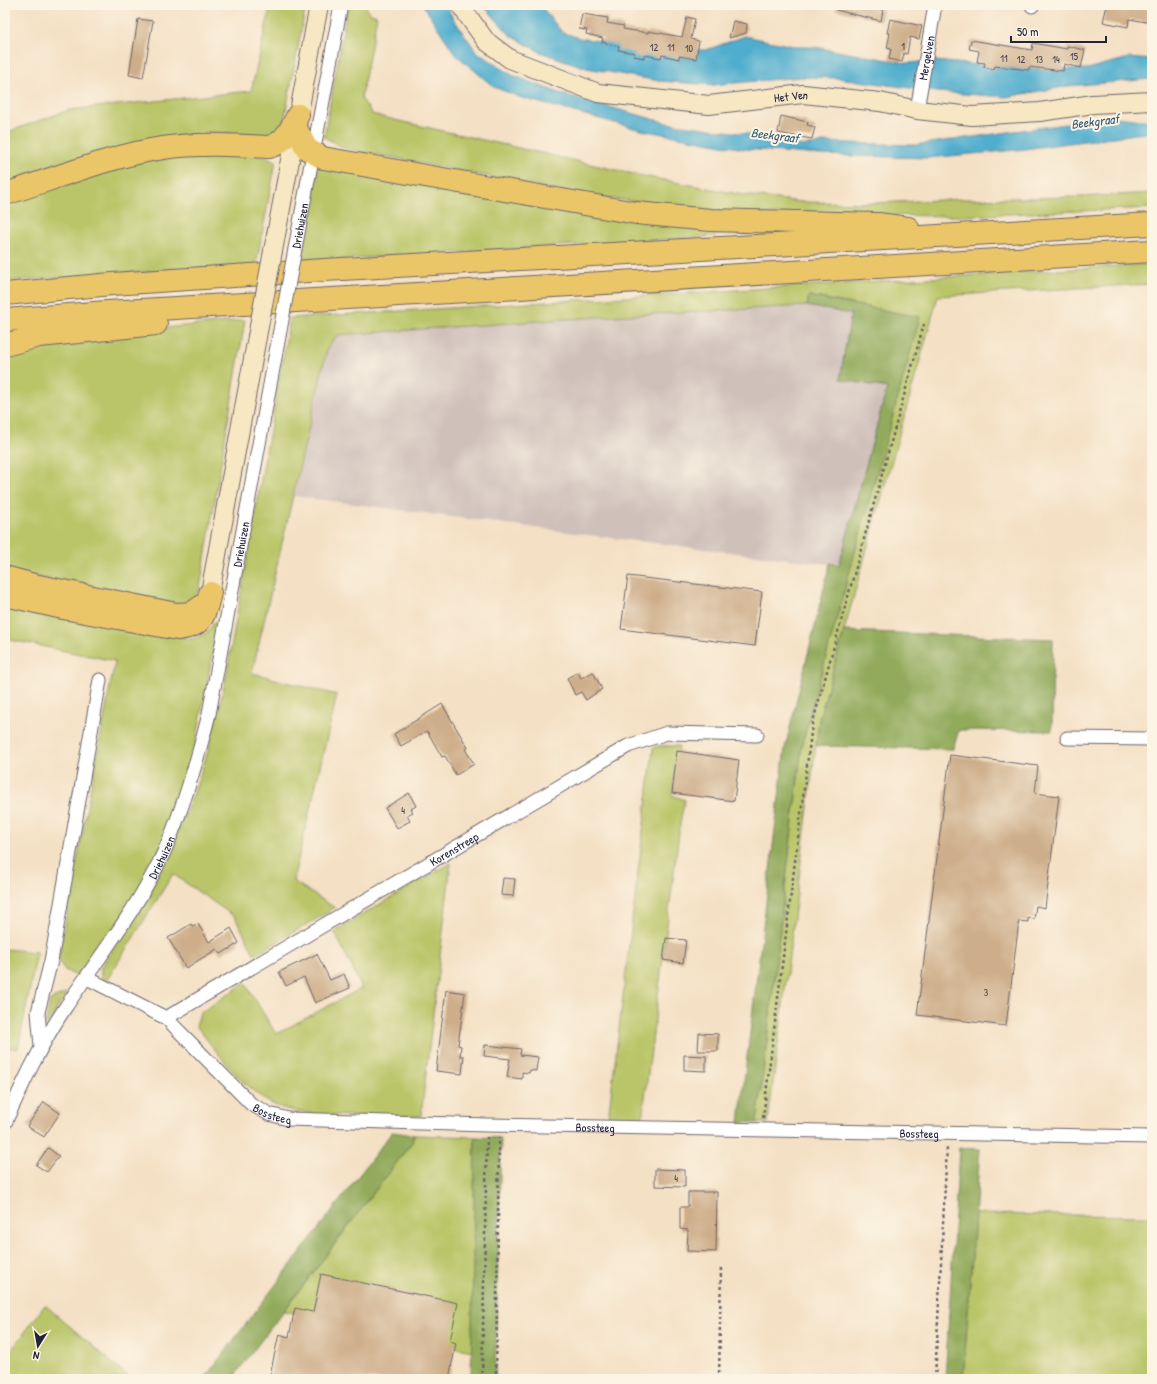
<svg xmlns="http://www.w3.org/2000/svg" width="1157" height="1384" viewBox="0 0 1157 1384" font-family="'Patrick Hand',sans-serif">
<rect width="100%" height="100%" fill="#fcf5e5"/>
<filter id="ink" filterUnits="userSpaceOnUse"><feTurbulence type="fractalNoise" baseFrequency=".025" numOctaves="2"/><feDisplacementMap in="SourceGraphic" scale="8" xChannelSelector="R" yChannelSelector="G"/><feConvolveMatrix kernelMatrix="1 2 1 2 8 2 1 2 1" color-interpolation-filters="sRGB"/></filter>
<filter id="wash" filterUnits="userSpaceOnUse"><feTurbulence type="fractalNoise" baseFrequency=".012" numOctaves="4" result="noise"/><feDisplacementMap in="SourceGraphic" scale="16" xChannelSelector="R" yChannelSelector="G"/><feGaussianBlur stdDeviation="0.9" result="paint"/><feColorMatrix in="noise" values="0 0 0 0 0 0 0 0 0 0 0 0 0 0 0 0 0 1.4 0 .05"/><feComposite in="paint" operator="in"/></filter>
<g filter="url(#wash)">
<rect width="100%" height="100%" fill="#f4e0c4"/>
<polygon fill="#cfc0ba" points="807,306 851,314 887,388 839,565 612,538 294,496 327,349 337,335 612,316"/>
<g fill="#b9c567" stroke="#6e7451">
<polygon points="271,5 306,5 282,131 260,135 213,132 178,136 5,184 5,133 69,110 251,91"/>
<polygon points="348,5 365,5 369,13 377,16 361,98 372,114 390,119 643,176 744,195 801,202 873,203 964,199 1080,197 1152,193 1152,208 959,216 745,214 587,196 344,148 324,137"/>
<polygon points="189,150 265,156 276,161 256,265 5,281 5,203 152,156"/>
<polygon points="319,163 750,234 301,262"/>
<polygon points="1152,264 1152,284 938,296 819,720 768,1123 757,1123 802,744 919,317 809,296 807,306 612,316 337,335 327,349 252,673 337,695 293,881 335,908 255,955 235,917 173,874 105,983 101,976 101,967 142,906 168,855 195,790 209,748 225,682 290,318"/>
<polygon points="245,320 200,588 195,597 182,605 5,571 5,352 84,336"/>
<polygon points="5,601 137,629 193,639 207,633 214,622 218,623 190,775 162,844 137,894 95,955 76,976 65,970 58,960 115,661 5,639"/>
<polygon points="658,746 679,746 672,795 685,800 681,817 642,1120 608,1119 653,749"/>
<path d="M 451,863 L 421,1116 C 383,1115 297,1121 267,1101 C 238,1083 217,1051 196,1026 L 200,1013 L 245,983 L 276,1034 L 362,988 L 334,931 Z"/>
<polygon points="5,949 37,952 18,1049 5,1047"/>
<polygon points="67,993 45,1028 50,1000"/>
<polygon points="414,1135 475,1137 472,1351 284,1311 412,1142"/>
<polygon points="975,1214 1152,1216 1152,1379 963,1379"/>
<polygon points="45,1305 131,1379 5,1379 5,1359"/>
</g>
<g fill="#92aa5c" stroke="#5a664c">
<polygon points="809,296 920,317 802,744 757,1123 739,1122 785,748 830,563 839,565 887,388 840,379 851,314 807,306"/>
<polygon points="844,631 1053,639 1052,731 959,730 953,749 816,746 819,720"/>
<polygon points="392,1132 414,1135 412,1142 232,1379 204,1379"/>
<polygon points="475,1137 501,1138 495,1379 471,1379"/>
<polygon points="959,1148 980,1149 963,1379 945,1379"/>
</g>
<g fill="#50adce" stroke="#396884">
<path d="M 423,5 L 447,5 L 451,15 L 476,51 L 512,75 L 559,93 L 667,123 L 770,137 C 779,146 810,148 822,142 L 915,145 L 1116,117 L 1152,121 L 1152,132 L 1017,150 L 927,158 L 821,155 L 744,149 L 641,130 L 522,98 L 494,87 L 455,54 Z"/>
<polygon points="483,5 540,5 562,32 579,38 665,50 706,50 745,36 798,47 814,47 906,63 935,61 1010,68 1087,69 1129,58 1152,60 1152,79 1069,86 1006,97 938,92 838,78 802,77 713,85 659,81 587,68 540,52 510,35"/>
</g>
<g id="blocks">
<g fill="#ceae8a">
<polygon points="836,5 884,5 881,21 836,10"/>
<polygon points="1107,5 1152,5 1152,23 1129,19 1128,27 1103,22"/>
<polygon points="582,14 608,18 607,23 624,26 623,29 648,33 648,31 682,37 687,17 695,19 691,39 699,41 696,59 679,56 679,59 662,55 661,58 644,55 644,58 634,56 635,53 618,50 619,46 602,42 603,38 586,34 587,30 579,29"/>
<polygon points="138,19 153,21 143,78 129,75"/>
<polygon points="890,19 922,26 919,39 910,37 907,54 904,53 902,62 889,59 891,49 887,48 890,33 887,33"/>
<polygon points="733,21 747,24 746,33 729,38"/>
<polygon points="971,40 1032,50 1033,43 1067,49 1067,46 1085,50 1081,68 1064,64 1063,71 1029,67 1029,70 995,66 994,69 984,67 985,63 977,62 979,51 969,49"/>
<polygon points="781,116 808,122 807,125 815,127 812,139 778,133"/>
<polygon points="628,576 762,592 755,646 621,629"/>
<polygon points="578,672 581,678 593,672 602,689 586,700 581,692 575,695 567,678"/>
<polygon points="442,704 468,748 465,749 474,764 456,775 445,756 442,757 427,731 401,746 394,734"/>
<polygon points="677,751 739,760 734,801 672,793"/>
<polygon points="950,755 1038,766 1035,793 1059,796 1045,908 1036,906 1034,919 1028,918 1028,922 1019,921 1006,1026 917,1015"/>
<polygon points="409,793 416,806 411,809 413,812 407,815 410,821 397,828 385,808"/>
<polygon points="503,878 515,879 513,896 501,895"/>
<polygon points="191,924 192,926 198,924 209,942 231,928 239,943 221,954 217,949 186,968 168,938"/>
<polygon points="666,938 686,940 683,963 663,960"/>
<polygon points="317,954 330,980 344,974 350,988 315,1003 304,977 286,986 279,972"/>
<polygon points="446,990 465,993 458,1045 461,1046 460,1056 464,1056 462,1074 436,1071"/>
<polygon points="699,1033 718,1034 718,1051 698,1051"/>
<polygon points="485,1045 521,1049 520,1055 538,1057 536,1071 530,1070 529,1073 522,1072 522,1079 507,1077 510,1059 484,1056"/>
<polygon points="684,1055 706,1056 706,1071 684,1070"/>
<polygon points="44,1102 60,1113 44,1137 27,1126"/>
<polygon points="48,1148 59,1156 47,1172 36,1165"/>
<polygon points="655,1169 685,1170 685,1187 655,1186"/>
<polygon points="688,1192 717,1192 716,1252 687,1251 688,1230 680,1229 680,1207 688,1207"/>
<polygon points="321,1274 458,1303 450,1341 456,1343 449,1379 269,1379 279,1334 289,1337 295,1308 313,1312"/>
</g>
</g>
</g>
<g filter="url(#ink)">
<use href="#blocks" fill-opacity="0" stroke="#6c646b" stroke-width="1"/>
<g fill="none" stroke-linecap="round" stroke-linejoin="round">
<defs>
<g id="street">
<polyline points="1032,6 1033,5"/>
<path id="s1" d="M 917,110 L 935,5"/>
<path id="s2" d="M 295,249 L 341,5"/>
<polyline points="1067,738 1152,739"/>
<path id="s3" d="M 87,978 L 166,1018 L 251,1104 L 269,1114 L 288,1119 L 487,1125 L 1152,1137"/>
<path id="s4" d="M 166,1018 L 628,746 L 667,733 L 757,735"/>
<polyline points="41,1046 38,1012 51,961 100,680"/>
<path id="s5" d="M 5,1123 C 23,1083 41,1044 65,1008 C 99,957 138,908 164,852 C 184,807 197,761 209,714 L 279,336"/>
</g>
<g id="secondary">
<path id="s6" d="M 460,5 L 486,41 L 510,59 L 598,93 L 709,105 L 803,94 L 880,102 L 917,110 L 972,116 L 1040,112 L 1093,104 L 1152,101"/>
<polyline points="273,251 319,5"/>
<polyline points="210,593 257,337"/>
</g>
<g id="highway">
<polyline points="296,128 307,149 323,158 636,213 710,220 878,224 908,228"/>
<path d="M 5,194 C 54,179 113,155 163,148 C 199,143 234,145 269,147 C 285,143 291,128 298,115"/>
<polyline points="5,294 112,284 324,270 1152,224"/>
<polyline points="5,320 107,312 1152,251"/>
<polyline points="5,345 39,336 156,324"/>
<polyline points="5,577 34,585 176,614 192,613 202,606"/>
<path d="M 5,595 L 63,608 L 178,629 C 204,626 204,616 210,593"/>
</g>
</defs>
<use href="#street" stroke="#6c646b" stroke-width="15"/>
<use href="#secondary" stroke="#6c646b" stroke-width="20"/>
<use href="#highway" stroke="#6c646b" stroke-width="24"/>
<g stroke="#6c646b" stroke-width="2.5" stroke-dasharray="3 3" stroke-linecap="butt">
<polyline points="763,1118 812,725 924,324"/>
<polyline points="482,1379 487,1137"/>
<polyline points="496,1379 499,1138"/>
<polyline points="719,1379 721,1266"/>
<polyline points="935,1379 947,1146"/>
</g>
<use href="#street" stroke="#fff" stroke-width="13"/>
<use href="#secondary" stroke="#f7e8c3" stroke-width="18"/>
<use href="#highway" stroke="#ebc669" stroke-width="22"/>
<defs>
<polyline id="street-bridge" points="279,336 295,249"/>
<polyline id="secondary-bridge" points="257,337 273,251"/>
</defs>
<use href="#street-bridge" stroke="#6c646b" stroke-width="15" stroke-linecap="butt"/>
<use href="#secondary-bridge" stroke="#6c646b" stroke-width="20" stroke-linecap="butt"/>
<use href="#street-bridge" stroke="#fff" stroke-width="13"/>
<use href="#secondary-bridge" stroke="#f7e8c3" stroke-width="18"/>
</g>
</g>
<g text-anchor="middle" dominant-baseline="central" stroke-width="4" stroke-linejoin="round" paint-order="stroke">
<g font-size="10" fill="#4d454f">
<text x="903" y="46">1</text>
<text x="654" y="47">12</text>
<text x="671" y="47">11</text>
<text x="689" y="48">10</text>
<text x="1074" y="56">15</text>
<text x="1004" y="58">11</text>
<text x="1021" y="59">12</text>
<text x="1039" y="59">13</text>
<text x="1056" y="59">14</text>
<text x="403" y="810">4</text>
<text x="986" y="992">3</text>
<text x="676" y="1178">4</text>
</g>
<g font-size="12" fill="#22223b" stroke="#fcf5e5">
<text stroke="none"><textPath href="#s1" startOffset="53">Mergelven</textPath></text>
<text stroke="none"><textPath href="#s6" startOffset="363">Het Ven</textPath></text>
<text stroke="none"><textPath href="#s2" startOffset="24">Driehuizen</textPath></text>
<text stroke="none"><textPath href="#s5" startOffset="633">Driehuizen</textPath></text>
<text stroke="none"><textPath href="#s4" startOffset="334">Korenstreep</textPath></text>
<text stroke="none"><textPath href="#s5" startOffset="309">Driehuizen</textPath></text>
<text stroke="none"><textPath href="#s3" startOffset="233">Bossteeg</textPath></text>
<text stroke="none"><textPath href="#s3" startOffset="557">Bossteeg</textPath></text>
<text stroke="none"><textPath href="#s3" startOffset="881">Bossteeg</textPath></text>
</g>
<g font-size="13" font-style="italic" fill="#345a76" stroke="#fcf5e5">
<text transform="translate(1095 121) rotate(-7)">Beekgraaf</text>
<text transform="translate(775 135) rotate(7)">Beekgraaf</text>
</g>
</g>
<rect width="1157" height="1384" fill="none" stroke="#fcf5e5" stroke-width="20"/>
<g transform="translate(38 1346) rotate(191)" stroke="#fcf5e5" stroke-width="3" paint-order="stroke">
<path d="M0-3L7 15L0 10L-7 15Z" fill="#22223b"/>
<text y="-6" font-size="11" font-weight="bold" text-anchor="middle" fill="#22223b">N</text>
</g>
<path d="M1011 36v6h95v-6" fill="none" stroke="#22223b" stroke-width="2"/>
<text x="1017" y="36" font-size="12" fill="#22223b" stroke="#fcf5e5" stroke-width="3" paint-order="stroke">50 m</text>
</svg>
